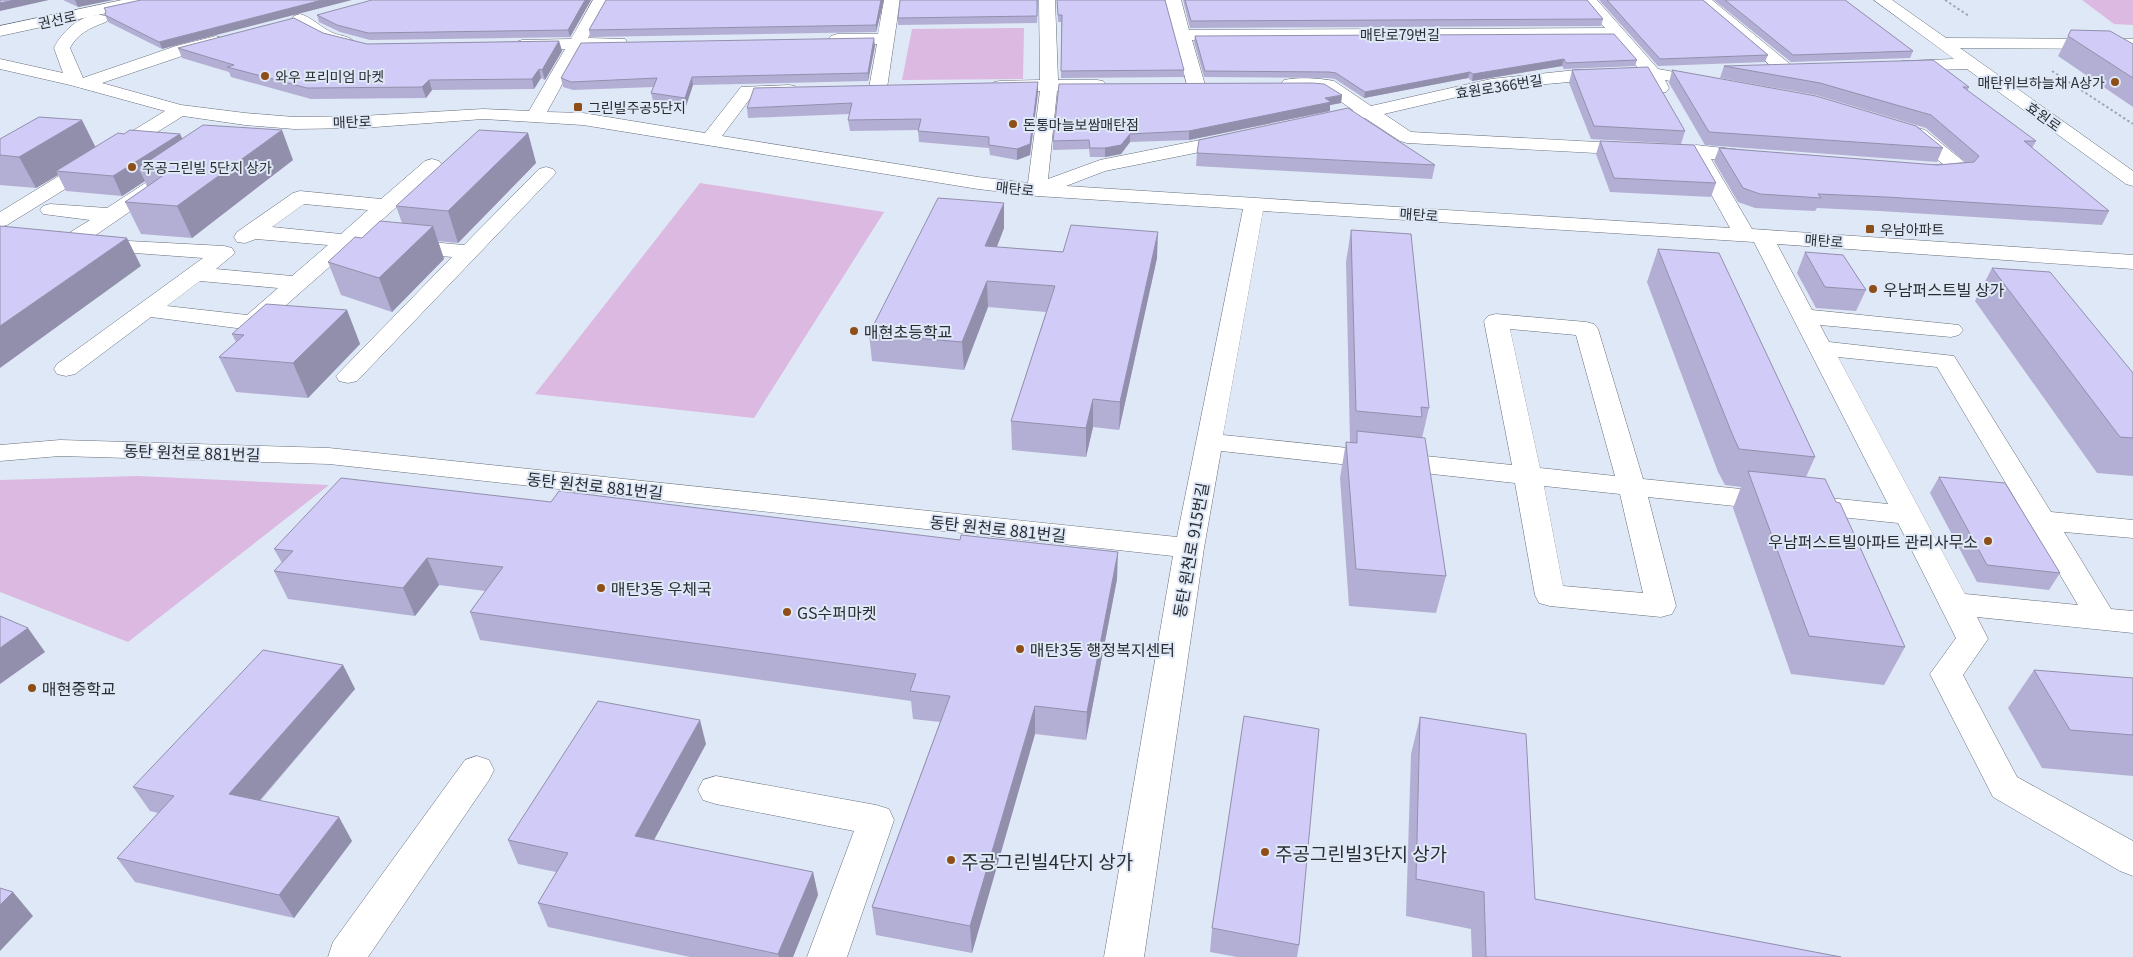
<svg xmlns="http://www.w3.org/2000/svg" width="2133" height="957" viewBox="0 0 2133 957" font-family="Georgia,'Noto Sans KR',serif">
<rect width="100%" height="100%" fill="#dfe8f6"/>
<g fill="#dbb9e0">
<polygon points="2082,0 2133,0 2133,25 2114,24"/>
<polygon points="1024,28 1023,79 902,80 912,29"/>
<polygon points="700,183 884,212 754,418 535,394"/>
<polygon points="138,476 329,485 128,642 0,592 0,480"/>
</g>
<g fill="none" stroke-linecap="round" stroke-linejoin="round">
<defs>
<g id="minor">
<polygon points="122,0 152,0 149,3 144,5 0,36 0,26"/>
<path d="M 593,0 L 609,0 L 588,38 L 625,39 L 627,42 L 625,45 L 619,47 L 582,48 L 547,112 L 583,113 L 705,133 L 741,87 L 789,85 L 795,86 L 798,90 L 795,94 L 752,96 L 722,136 L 978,177 L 1028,183 L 1040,91 L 1000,91 L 994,90 L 991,86 L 994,82 L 1000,81 L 1040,80 L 1039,0 L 1055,0 L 1058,80 L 1097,80 L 1103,81 L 1106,85 L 1103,89 L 1097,90 L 1057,91 L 1048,179 L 1100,160 L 1235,133 L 1242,135 L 1244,139 L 1242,143 L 1235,145 L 1105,171 L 1066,186 L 1730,228 L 1691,158 L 1407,143 L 1400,141 L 1365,118 L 1358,119 L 1352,118 L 1349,114 L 1353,110 L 1324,90 L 1284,88 L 1281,84 L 1284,80 C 1298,77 1320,78 1334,81 L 1371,106 L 1491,79 L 1576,70 L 1614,70 L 1617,74 L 1614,78 L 1491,89 L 1384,114 L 1411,132 L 1690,147 L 1696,145 L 1760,152 L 1763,156 L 1760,160 L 1753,162 L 1711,159 L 1752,229 L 2133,255 L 2133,269 L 1777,244 L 1812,310 L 1959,325 L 1963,330 L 1959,335 L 1951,337 L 1820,325 L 1829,342 L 1954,356 L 2051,512 L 2133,520 L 2133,538 L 2064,532 L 2111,609 L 2133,611 L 2133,633 L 1977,617 L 1988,639 L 1963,675 L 2017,777 L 2133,841 L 2133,876 L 2120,871 L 1993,797 L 1930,674 L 1956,638 L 1898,523 L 1648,497 L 1676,606 L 1672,614 L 1661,617 L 1550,606 L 1539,603 L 1535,595 L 1515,483 L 1221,451 L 1204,548 L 1144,957 L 1104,957 L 1173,556 L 329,464 L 60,456 L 0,461 L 0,445 L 60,440 L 329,448 L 1177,537 L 1243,209 L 1037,196 L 978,189 L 583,125 L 483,119 L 362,128 L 294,129 L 245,125 L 183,116 L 7,225 L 0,227 L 0,212 L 165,111 L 70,85 L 0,69 L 0,59 L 63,73 L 54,48 C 62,31 84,10 106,16 L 108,19 L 106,22 C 90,28 78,33 70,48 L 83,78 L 176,46 L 216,36 L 222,38 L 224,41 L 222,44 L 188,54 L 102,83 L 181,105 L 245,113 L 294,117 L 362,116 L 483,109 L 529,111 L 565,49 L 522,50 L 516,48 L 514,45 L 516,42 L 522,40 L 571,39 ZM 1263,211 L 1754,242 L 1888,504 L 1643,479 L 1598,329 L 1594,324 L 1586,322 L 1496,314 L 1488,316 L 1484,321 L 1512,465 L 1223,435 ZM 1510,329 L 1576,335 L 1615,476 L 1540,468 ZM 1838,357 L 1937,367 L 2078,605 L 1965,594 ZM 1544,486 L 1620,494 L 1643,593 L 1563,586 Z"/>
<polygon points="884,0 900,0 887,88 884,92 878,93 872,92 869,88 877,44 837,44 831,42 829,39 831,36 837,34 878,34"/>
<polygon points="1165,0 1181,0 1189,30 1605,28 1581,0 1597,0 1658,69 1707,78 1713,79 1716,83 1713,87 1707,88 1665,80 1669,88 1666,92 1660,93 1654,92 1644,75 1613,38 1192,40 1205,85 1202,89 1196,90 1190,89 1187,85"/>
<polygon points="1695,0 1712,0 1790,64 1793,68 1790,72 1778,72"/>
<polygon points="1874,0 1892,0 1946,38 2133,39 2133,49 1960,48 2133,171 2133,186 2126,184 1967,69 1904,71 1898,70 1895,66 1898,62 1904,61 1954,59"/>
<path d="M 300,14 C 312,17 321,28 333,33 C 340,36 351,36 355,43 L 353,46 C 333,52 310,33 294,22 L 292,19 L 294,16 Z"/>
<polygon points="1911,126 1925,130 1968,165 1971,169 1968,173 1933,176 1926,174 1923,170 1926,166 1943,164 1902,132 1904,128"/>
<path d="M 432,159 L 439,161 L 442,165 L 439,169 L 364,236 L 464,245 L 539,169 L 546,167 L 553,169 L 556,173 L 357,381 L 348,383 L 339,381 L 336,376 L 452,257 L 351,248 L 260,328 L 252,330 L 151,317 L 75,374 L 66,376 L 57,374 L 54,369 L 57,364 L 203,258 L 94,250 L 86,249 L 83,244 L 84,242 C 76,248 71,250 61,248 L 58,243 L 61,238 L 90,220 L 43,214 L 40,210 L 43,206 L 50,204 L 107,208 L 150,180 L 157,178 L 164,180 L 167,184 L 164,188 L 90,239 L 224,246 L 232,248 L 235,253 L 216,269 L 292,276 L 328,245 L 256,239 L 245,243 L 237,242 L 234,237 L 237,232 L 293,193 L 300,191 L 381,199 L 425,161 ZM 304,204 L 368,210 L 341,234 L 272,227 ZM 200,281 L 278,288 L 247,315 L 167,306 Z"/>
<polygon points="477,756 489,760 494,770 489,780 368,957 328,957 333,942 465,760"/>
<polygon points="716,776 876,805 889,809 894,820 847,957 807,957 854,831 716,804 703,800 698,790 703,780"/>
</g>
</defs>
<use href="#minor" stroke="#676f7b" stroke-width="1"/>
<g stroke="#a0a7b2" stroke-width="2" stroke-dasharray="2.5 2.5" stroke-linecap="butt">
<polyline points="1945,0 1969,16"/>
<polyline points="2052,71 2133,124"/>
</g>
<use href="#minor" fill="#fff" fill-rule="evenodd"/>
</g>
<g fill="#b3afd4">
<polygon points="63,0 113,0 78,7"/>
<polygon points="141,0 162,49 108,22 105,15 106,12 104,8"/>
<polygon points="591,0 570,37 370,40 340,32 319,22 317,15"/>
<polygon points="606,0 884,0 876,32 590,37 589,30"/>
<polygon points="1038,0 1037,23 898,25 898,18"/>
<polygon points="1057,0 1184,70 1184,77 1061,78 1061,22 1058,22"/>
<polygon points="1183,0 1587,0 1603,19 1601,26 1190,28"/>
<polygon points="1599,0 1703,0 1768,55 1765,62 1658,66"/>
<polygon points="1714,0 1845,0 1913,51 1910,58 1791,62"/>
<polygon points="323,33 367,44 559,41 562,51 545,80 541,78 534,89 432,90 426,98 311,99 231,77 229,72 182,58 178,48"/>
<polygon points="1195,36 1637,60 1635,66 1564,69 1562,66 1472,81 1468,78 1364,98 1335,79 1328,78 1204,77 1194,42"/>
<polygon points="2068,36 2133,44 2133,107 2058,56"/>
<polygon points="875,46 868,81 693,85 686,106 653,101 651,93 654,87 573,90 563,87 561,78"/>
<polygon points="1724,66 1969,87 1967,91 2036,141 2032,148 2109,211 2102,225 1880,211 1817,208 1815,211 1755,208 1738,202 1714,161 1719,148 1937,165 1965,162 1926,128 1816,95 1720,78"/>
<polygon points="1572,70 1685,131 1681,144 1591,139 1569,83"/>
<polygon points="1672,70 1943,148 1937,162 1705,145 1669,83"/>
<polygon points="1038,92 1030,155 1017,160 990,155 989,148 919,142 918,130 850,131 848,120 850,114 748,118 747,108"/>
<polygon points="1342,95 1341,103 1330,105 1330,111 1189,140 1130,142 1121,154 1105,157 1090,157 1089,149 1053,150 1053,141"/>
<polygon points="528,133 536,163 458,243 438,241 444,259 392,312 341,295 328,262 362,238 402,223 396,206"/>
<polygon points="180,134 182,138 293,160 192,238 141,234 125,202 147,187 145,181 122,196 66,191 58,175 36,188 0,185 0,139 96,147"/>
<polygon points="1600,141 1716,183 1711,197 1610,192 1596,154"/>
<polygon points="1197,153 1435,165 1432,179 1196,166"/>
<polygon points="1004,203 1004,228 997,247 1157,258 1119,430 1093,427 1086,457 1012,450 1011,421 1046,312 988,307 964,370 872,361 869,334"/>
<polygon points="1351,230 1429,408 1422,438 1446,576 1436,613 1349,606 1340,478 1346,442 1350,442 1346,262"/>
<polygon points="1658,249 1815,457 1806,477 1905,647 1884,685 1791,674 1733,508 1741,487 1725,485 1718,472 1647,282"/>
<polygon points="1805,252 1866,290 1856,311 1816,308 1797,273"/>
<polygon points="1992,268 2133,373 2133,476 2097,473 1975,301"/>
<polygon points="347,310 360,344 308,398 236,392 219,357 236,342 232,334"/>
<polygon points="1939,477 2060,573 2049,590 1977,582 1930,493"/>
<polygon points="274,549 1117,579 1086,740 1035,734 972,953 876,935 872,907 940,722 913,719 911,701 480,640 470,612 485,591 439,585 415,616 288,599 274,571 282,563"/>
<polygon points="343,665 355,689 260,801 352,841 294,918 135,882 117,858 158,813 150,811 133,787"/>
<polygon points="2034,670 2133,678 2133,776 2042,768 2008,708"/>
<polygon points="1420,717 1535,899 1841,957 1472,957 1471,929 1406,916 1411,754"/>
<polygon points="706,744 654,840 813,872 818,895 793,957 690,957 548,927 538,903 556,872 518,864 508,840"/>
<polygon points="1212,928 1299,945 1297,957 1237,957 1210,952"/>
</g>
<g fill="#928fad">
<polygon points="15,0 49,0 0,11 0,3"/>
<polygon points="75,0 113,0 78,7"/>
<polygon points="322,0 352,0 162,49 159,42"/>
<polygon points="585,0 591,0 570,37 568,30"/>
<polygon points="881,0 884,0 876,32 876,25"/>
<polygon points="874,38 875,46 868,81 868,73"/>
<polygon points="559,41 562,51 545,80 542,70"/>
<polygon points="1564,59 1562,66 1472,81 1473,74"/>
<polygon points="539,69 541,78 534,89 532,79"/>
<polygon points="1470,72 1468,78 1364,98 1365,92"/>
<polygon points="692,77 693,85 686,106 685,98"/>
<polygon points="429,80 432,90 426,98 422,87"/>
<polygon points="1038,82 1038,92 1030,155 1017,160 1017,149"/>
<polygon points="1342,95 1341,103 1330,105 1330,111 1189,140 1189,131"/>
<polygon points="82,120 97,150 56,171 58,175 36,188 19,157"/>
<polygon points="282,130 293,160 192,238 177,206"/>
<polygon points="528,133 536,163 458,243 448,211"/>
<polygon points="180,134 189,153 138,168 145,181 122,196 113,176"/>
<polygon points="1130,134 1130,142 1121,154 1105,157 1105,148"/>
<polygon points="1004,203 1004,228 987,272 985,246"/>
<polygon points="433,226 444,259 392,312 379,278"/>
<polygon points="1158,232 1157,258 1119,430 1120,402"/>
<polygon points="127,238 141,266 0,368 0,326"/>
<polygon points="987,281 988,307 964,370 962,342"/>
<polygon points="347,310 360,344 308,398 293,363"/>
<polygon points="1093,399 1093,427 1086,457 1086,428"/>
<polygon points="1118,552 1117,579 1086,740 1087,712"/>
<polygon points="427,558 439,585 415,616 403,588"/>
<polygon points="28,628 45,652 0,684 0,648"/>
<polygon points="343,665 355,689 244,818 229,794"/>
<polygon points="1035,706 1035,734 972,953 970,926"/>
<polygon points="700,720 706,744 643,860 635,836"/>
<polygon points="339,817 352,841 294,918 279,895"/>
<polygon points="813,872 818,895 793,957 779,957 778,954"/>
<polygon points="13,892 33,916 0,951 0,905"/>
</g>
<g fill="#d0ccf7" stroke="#928fad">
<polygon points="0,0 15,0 0,3"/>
<polygon points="141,0 322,0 159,42 105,15 106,11 104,8"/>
<polygon points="372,0 585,0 568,30 368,33 337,25 317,15"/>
<polygon points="606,0 881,0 876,25 589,30"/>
<polygon points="900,0 1037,0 1037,16 898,18"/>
<polygon points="1057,0 1165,0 1184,70 1061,71 1062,15 1058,15"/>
<polygon points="1185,0 1587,0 1603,19 1191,21"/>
<polygon points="1607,0 1703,0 1768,55 1660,59"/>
<polygon points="1725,0 1845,0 1913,51 1793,55"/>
<polygon points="294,18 323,33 367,44 559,41 542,70 539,69 532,79 429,80 422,87 307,88 227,67 234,65 178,48"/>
<polygon points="2071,30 2110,31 2133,44 2133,78 2068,36"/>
<polygon points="1614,34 1637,60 1566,63 1564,59 1473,74 1470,72 1365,92 1336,73 1329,72 1205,71 1195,36"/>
<polygon points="874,38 868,73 692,77 685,98 651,93 657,78 571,82 561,78 581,43"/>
<polygon points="1933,60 1969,87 1963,87 2036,141 2024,141 2109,211 1886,197 1818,194 1821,198 1760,194 1743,188 1719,148 1937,165 1974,162 1979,156 1931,115 1820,83 1724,66"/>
<polygon points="1648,67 1685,131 1594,126 1572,70"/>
<polygon points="1672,70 1816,96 1916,126 1943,148 1709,132"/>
<polygon points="1038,82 1030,144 1017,149 989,145 989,137 918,131 921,119 848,120 852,103 747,108 754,88"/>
<polygon points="1312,83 1324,84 1342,95 1325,98 1331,102 1189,131 1130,134 1121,145 1105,148 1090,148 1089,140 1053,141 1059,84"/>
<polygon points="1348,108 1435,165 1197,153 1199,140"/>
<polygon points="39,117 82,120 19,157 0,155 0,139"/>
<polygon points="203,125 282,130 177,206 125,202 171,170 138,168"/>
<polygon points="130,130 180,134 113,176 56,171 118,133 124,134"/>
<polygon points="479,130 528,133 448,211 396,206"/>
<polygon points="1600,141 1694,145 1716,183 1614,178"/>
<polygon points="938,198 1004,203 985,246 1063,252 1071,225 1158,232 1120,402 1093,399 1086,428 1011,421 1055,286 987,281 962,342 869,334"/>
<polygon points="380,221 433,226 379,278 328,262 355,237 362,238"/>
<polygon points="0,226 127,238 0,326"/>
<polygon points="1351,230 1411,234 1429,408 1421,407 1422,417 1356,411"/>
<polygon points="1658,249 1719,253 1815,457 1739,449 1733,436"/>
<polygon points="1805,252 1843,255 1866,290 1825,287"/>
<polygon points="1992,268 2050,272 2133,373 2133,438 2120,437"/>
<polygon points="266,304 347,310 293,363 219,357 244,335 232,334"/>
<polygon points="1357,431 1425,438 1446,576 1356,569 1346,442 1357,443"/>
<polygon points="1748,471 1825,479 1836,502 1840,503 1905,647 1809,636"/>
<polygon points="1939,477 2005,483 2060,573 1987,565"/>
<polygon points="341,478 551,502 559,491 960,540 961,535 1118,552 1087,712 1035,706 970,926 872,907 950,696 910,691 916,674 470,612 503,567 427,558 403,588 274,571 293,551 274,549"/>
<polygon points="0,616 28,628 0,648"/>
<polygon points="263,650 343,665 229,794 339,817 279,895 117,858 174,796 133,787"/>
<polygon points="2034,670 2133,678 2133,735 2070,730"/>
<polygon points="598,701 700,720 635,836 813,872 778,954 538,903 568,853 508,840"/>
<polygon points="1244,716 1319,729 1299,945 1212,928"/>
<polygon points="1420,717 1526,734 1535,899 1841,957 1486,957 1484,892 1416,879"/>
<polygon points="0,888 13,892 0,905"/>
</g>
<g fill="#8e4e17" stroke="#dfe8f6" stroke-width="2">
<circle cx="265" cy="76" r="5"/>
<circle cx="2115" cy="82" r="5"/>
<rect x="573" y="102" width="10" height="10" rx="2.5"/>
<circle cx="1013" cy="124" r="5"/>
<circle cx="132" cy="167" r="5"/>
<rect x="1865" y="224" width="10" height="10" rx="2.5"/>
<circle cx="1873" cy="289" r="5"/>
<circle cx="854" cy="331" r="5"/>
<circle cx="1988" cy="541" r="5"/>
<circle cx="601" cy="588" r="5"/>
<circle cx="787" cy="612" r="5"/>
<circle cx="1020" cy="649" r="5"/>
<circle cx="32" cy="688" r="5"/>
<circle cx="1265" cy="852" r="5"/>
<circle cx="951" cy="860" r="5"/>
</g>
<g text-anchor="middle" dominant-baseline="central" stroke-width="4" stroke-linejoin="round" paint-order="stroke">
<g font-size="14" fill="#2a2d32" stroke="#dfe8f6">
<text transform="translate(57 19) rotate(-12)">권선로</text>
<text x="1400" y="34">매탄로79번길</text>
<text transform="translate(1499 86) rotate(-9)">효원로366번길</text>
<text transform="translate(2044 116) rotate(36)">효원로</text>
<text transform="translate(352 121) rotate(-2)">매탄로</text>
<text transform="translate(1015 188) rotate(6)">매탄로</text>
<text transform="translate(1419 214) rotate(4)">매탄로</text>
<text transform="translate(1824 240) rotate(4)">매탄로</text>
</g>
<g font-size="14" fill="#2a2d32" stroke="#dfe8f6" text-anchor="start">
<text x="275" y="76">와우 프리미엄 마켓</text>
<text x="2105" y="82" text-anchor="end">매탄위브하늘채 A상가</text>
<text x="588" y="107">그린빌주공5단지</text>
<text x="1023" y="124">돈통마늘보쌈매탄점</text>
<text x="142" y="167">주공그린빌 5단지 상가</text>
<text x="1880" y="229">우남아파트</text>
</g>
<g font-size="16" fill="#2a2d32" stroke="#dfe8f6" text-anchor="start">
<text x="1883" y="289">우남퍼스트빌 상가</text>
<text x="864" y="331">매현초등학교</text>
<text x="1978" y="541" text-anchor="end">우남퍼스트빌아파트 관리사무소</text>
<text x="611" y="588">매탄3동 우체국</text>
<text x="797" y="612">GS수퍼마켓</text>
<text x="1030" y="649">매탄3동 행정복지센터</text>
<text x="42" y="688">매현중학교</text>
</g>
<g font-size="16" fill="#2a2d32" stroke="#dfe8f6">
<text transform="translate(192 452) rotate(2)">동탄 원천로 881번길</text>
<text transform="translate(595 485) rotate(6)">동탄 원천로 881번길</text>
<text transform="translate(998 528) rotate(6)">동탄 원천로 881번길</text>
<text transform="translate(1190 550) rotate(-80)">동탄 원천로 915번길</text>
</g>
<g font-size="19" fill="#2a2d32" stroke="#dfe8f6" text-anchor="start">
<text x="1275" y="852">주공그린빌3단지 상가</text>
<text x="961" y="860">주공그린빌4단지 상가</text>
</g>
</g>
</svg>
